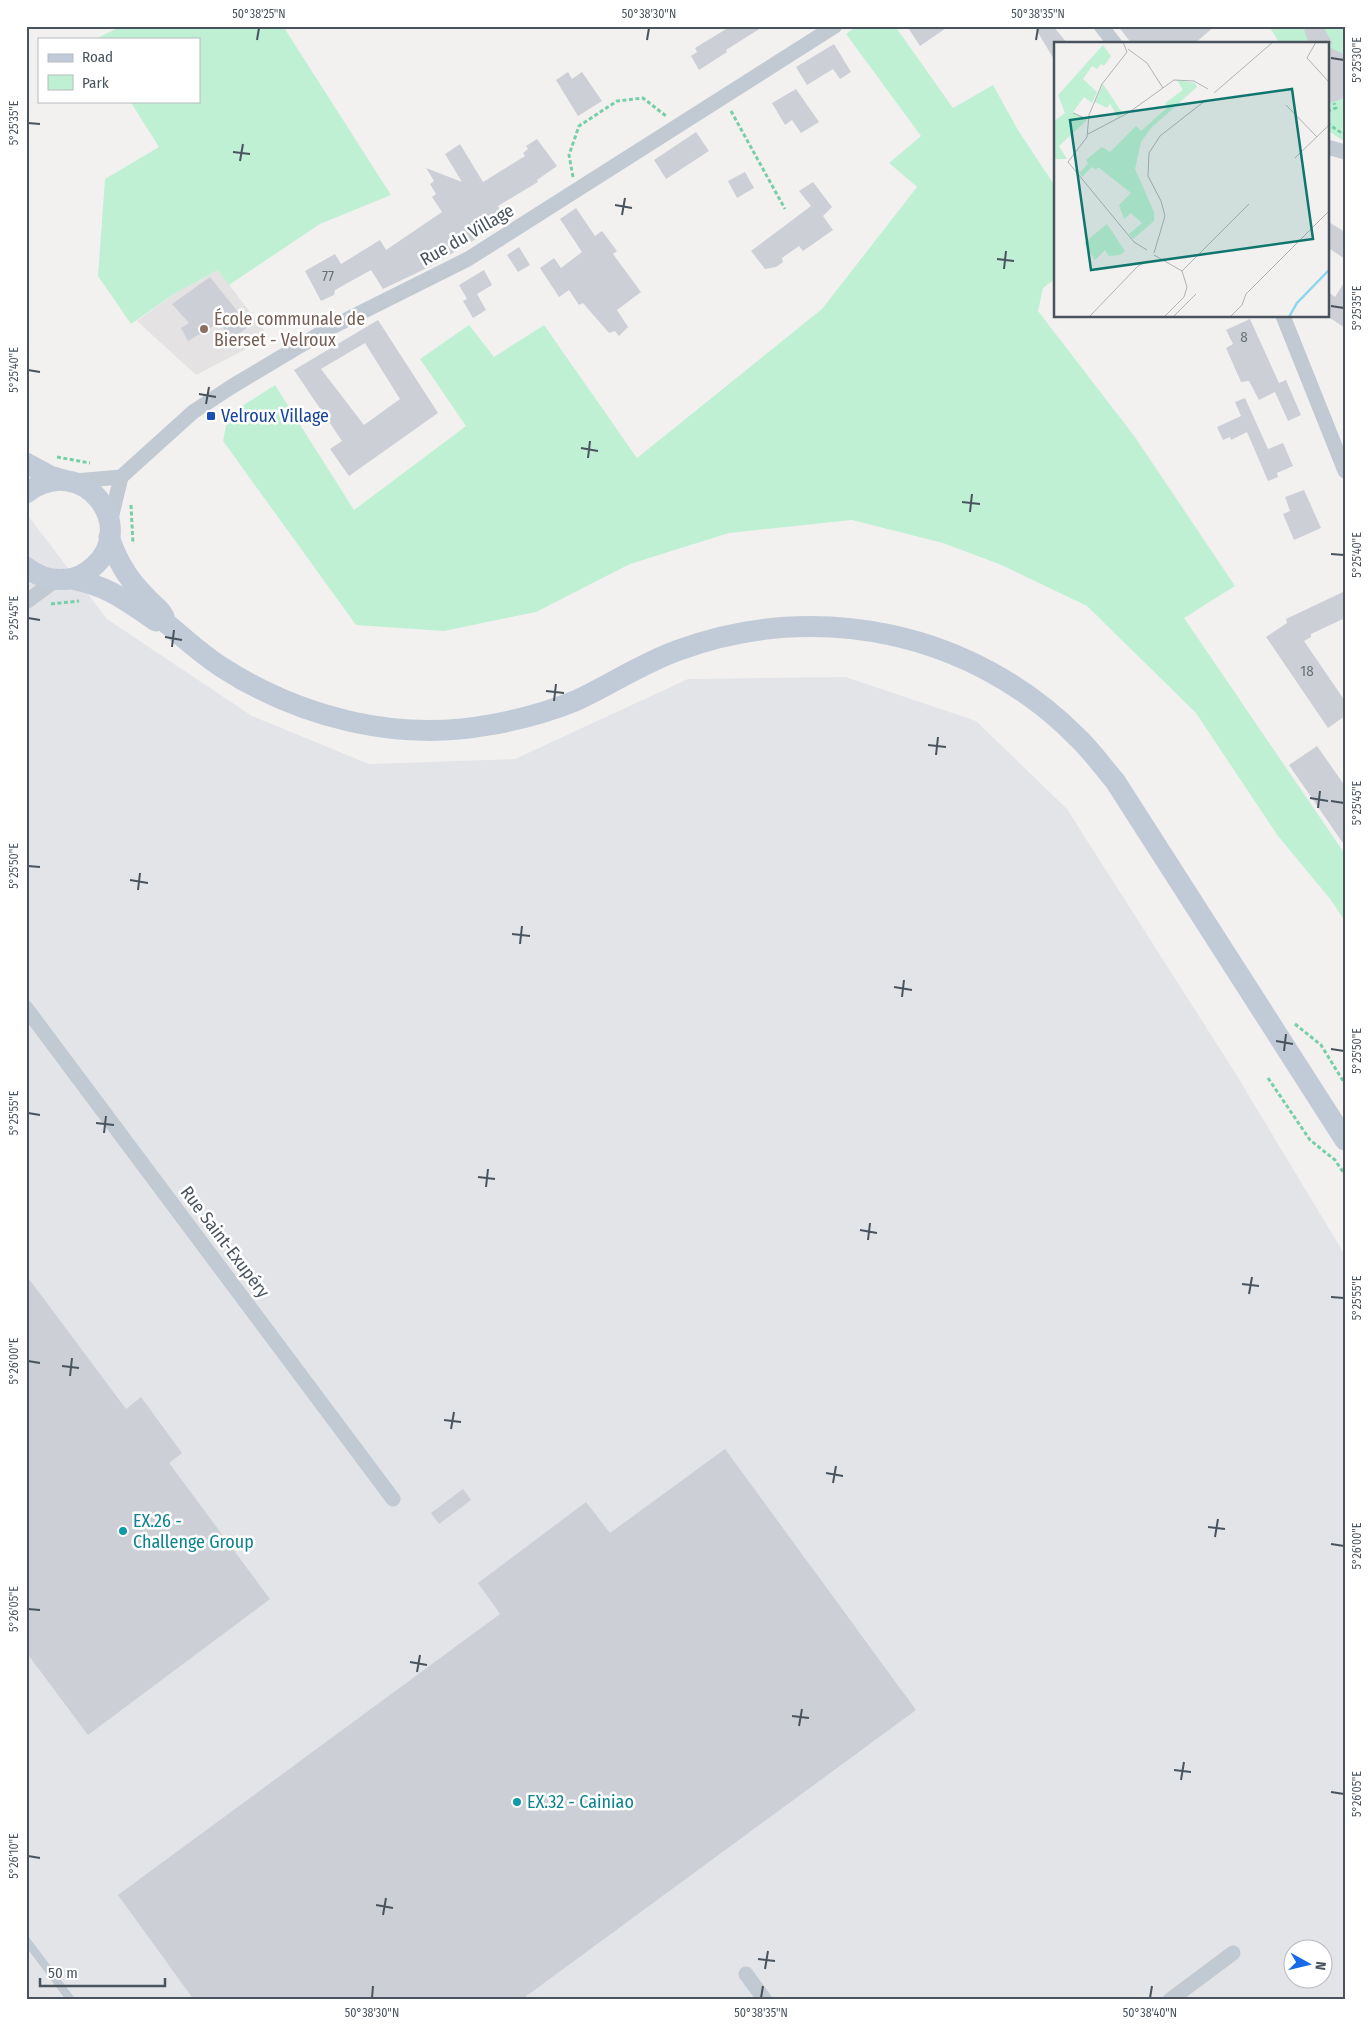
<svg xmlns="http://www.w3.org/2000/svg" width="1371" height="2026" viewBox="0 0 1371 2026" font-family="'Fira Sans Condensed',sans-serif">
<rect width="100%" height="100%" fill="#f3f1f0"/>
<polygon fill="#e4e2e2" points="218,270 269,337 196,375 137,321 174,294"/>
<path fill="#e2e4e8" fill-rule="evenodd" d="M 26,513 L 107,619 L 252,716 L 369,764 L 515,759 L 688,679 L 846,677 L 976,721 L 1067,809 L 1234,1071 L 1345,1255 L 1345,2000 L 26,2000 ZM 1294,1948 L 1324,1948 L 1324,1978 L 1294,1978 Z"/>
<g fill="#bff0d4">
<polygon points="122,26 283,26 391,195 320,224 229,285 218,270 174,294 131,324 98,276 105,179 159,147 130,101 199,101 199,39 95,39"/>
<polygon points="857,26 895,26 953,108 993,85 1018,130 1055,186 1055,279 1043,288 1038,311 1135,437 1235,586 1184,618 1345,854 1345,921 1331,900 1278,836 1196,713 1087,606 999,564 943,543 852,520 729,533 630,564 536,612 444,631 356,625 223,441 228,415 275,385 354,510 466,426 420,359 469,325 494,357 544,325 637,458 822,309 917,187 889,163 921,136 846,34"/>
<polygon points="1269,26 1345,26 1345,142 1327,130 1327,44 1280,44"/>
</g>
<g fill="#cccfd6" fill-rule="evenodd">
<polygon points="731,26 764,26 726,50 727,52 699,70 691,56 697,52 695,48"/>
<polygon points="907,26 949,26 920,46"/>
<polygon points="1034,26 1053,26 1068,44 1055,44 1055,61"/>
<polygon points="1118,26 1215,26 1194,44 1132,44"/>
<polygon points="1314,26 1323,26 1333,44 1309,44 1304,30"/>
<polygon points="834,44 851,72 840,79 833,69 807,85 796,67"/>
<polygon points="1327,46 1345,55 1345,98 1327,104"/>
<polygon points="568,72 572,79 582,72 602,101 578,116 556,80"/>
<polygon points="796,89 819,122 801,133 792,120 785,125 772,103"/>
<polygon points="696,132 709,151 666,179 654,160"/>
<polygon points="537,139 557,166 537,180 538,182 498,206 503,215 481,230 484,234 429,267 383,289 371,270 335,290 334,295 321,301 305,271 335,254 341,264 380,240 386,250 442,212 432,197 436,194 430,184 434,181 426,168 462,182 445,154 460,144 483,182 525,156 523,153 528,149 526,146"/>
<polygon points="745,172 754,188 737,198 728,181"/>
<polygon points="813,182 832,207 823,216 833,230 803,251 799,246 782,258 783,262 776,267 765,269 751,251 811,206 799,191"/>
<polygon points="576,208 595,236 602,231 617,251 613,254 641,292 617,310 628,327 619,336 615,331 609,333 583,303 579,305 569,290 559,297 540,268 554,258 561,268 582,252 560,219"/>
<polygon points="1327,221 1345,232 1345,259 1327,247"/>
<polygon points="519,247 530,265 518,272 507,255"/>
<polygon points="484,270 492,285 477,294 486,310 473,318 463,301 467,299 459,285"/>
<polygon points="210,277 249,326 232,339 219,323 188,341 181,328 189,323 172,304"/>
<polygon points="1345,281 1345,328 1327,316 1327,291 1335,297"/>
<polygon points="1250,319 1279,383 1286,380 1301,415 1288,421 1275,392 1259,400 1249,381 1241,382 1226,348 1233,344 1226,330"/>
<path d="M 378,320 L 438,413 L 349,476 L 330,449 L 342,441 L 294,370 ZM 365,343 L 400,399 L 364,425 L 321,369 Z"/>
<polygon points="1245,398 1268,449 1283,443 1293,466 1277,473 1278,477 1268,481 1247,432 1231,440 1230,437 1223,440 1217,427 1241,416 1235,402"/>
<polygon points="1304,490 1321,528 1294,540 1283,514 1290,511 1285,497"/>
<polygon points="1345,591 1345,618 1311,634 1311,637 1304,641 1345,701 1345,716 1328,728 1266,637 1287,623 1286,619"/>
<polygon points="1317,746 1345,786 1345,846 1289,765"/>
<polygon points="26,1275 126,1409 141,1397 182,1453 169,1463 270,1599 88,1735 26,1652"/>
<polygon points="725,1449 916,1710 521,2000 194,2000 118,1895 500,1614 478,1583 586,1502 610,1533"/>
<polygon points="463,1489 471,1500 439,1524 431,1513"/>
</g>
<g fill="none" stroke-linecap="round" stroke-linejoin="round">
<g stroke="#76cfa6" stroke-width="3" stroke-dasharray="4 2.5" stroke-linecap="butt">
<polyline points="731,111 785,209"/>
<polyline points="1327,111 1336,108 1334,103"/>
<polyline points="1327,123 1343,134 1345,133"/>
<polyline points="573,177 569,155 579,126 617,101 643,98 666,116"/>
<polyline points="57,457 90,463"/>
<polyline points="131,505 133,544"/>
<polyline points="51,604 79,601"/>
<polyline points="1295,1024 1321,1045 1345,1084"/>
<polyline points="1268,1078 1310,1140 1335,1160 1345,1175"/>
</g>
<polyline stroke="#c1cad2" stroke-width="8" points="26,1940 71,2000"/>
<g stroke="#c1cad2" stroke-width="15">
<polyline points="1101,26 1115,44"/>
<polyline points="1327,147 1345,152"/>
<polyline points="1283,316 1345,471"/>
<polyline points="75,481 121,477 193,412 231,387 328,329 468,259 835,26"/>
<polyline points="110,523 121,477"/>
<polyline points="26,602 56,580"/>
<polyline points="26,1008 393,1499"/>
<polyline points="746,1974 765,2000"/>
<polyline points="1170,2000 1233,1953"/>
</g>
<g stroke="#c1cbd7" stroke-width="21">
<polyline points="26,463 50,476 64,480"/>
<path d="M 26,493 C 83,450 140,527 93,567 C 86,573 78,578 69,579 C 53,581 38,577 26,567"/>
<path d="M 109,537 C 119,566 131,583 152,603 C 158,609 165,614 165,622 C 184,638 202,655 223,668 C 301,718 398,742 489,725 C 518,720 548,712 575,701 C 610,685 642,663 679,650 C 817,599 973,632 1077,737 C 1091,750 1102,766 1115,781 L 1345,1140"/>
<path d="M 72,579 C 110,587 125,600 156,621"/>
</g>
</g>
<path fill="none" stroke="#48535e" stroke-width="2" d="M 257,40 L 259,28M 647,40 L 649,28M 1036,40 L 1038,28M 1331,58 L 1344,60M 28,123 L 40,124M 233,152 L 250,154M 240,161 L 243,144M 615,205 L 632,208M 622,215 L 625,198M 997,259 L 1014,261M 1004,269 L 1006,251M 1331,306 L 1344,308M 28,370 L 40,372M 199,394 L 216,397M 206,404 L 209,387M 581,448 L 598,451M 588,458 L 590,441M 962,502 L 980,504M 970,512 L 972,494M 1331,554 L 1344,555M 28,618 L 40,620M 165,637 L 182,640M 172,647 L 174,630M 546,691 L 564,693M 554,701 L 556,684M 928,745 L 946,747M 936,755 L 938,737M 1310,798 L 1328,801M 1331,801 L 1344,803M 1318,808 L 1320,791M 28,866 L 40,867M 130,880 L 148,883M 138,890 L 140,873M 512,934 L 530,936M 520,944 L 522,926M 894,987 L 912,990M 902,997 L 904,980M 1276,1041 L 1293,1044M 1331,1049 L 1344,1051M 1284,1051 L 1286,1034M 28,1113 L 40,1115M 96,1123 L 114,1125M 104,1133 L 106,1116M 478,1177 L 495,1179M 486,1187 L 488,1169M 860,1230 L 877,1233M 868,1240 L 870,1223M 1242,1284 L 1259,1286M 1249,1294 L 1252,1277M 1331,1297 L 1344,1298M 28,1361 L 40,1363M 62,1366 L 79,1368M 70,1376 L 72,1358M 444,1420 L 461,1422M 451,1429 L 454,1412M 826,1473 L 843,1476M 833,1483 L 836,1466M 1208,1527 L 1225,1529M 1215,1537 L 1218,1519M 1331,1544 L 1344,1546M 28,1609 L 40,1610M 410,1662 L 427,1665M 417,1672 L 420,1655M 792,1716 L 809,1718M 799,1726 L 802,1709M 1174,1770 L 1191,1772M 1181,1780 L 1184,1762M 1331,1792 L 1344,1794M 28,1856 L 40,1858M 376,1905 L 393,1908M 383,1915 L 386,1898M 758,1959 L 775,1961M 765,1969 L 768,1951M 372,1998 L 373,1986M 761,1998 L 763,1986M 1150,1998 L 1152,1986"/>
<circle fill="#8d6e63" stroke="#fff" stroke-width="2" cx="204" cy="329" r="5"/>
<rect fill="#1a4fb4" stroke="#fff" stroke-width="2" x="206" y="411" width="10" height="10" rx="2.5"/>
<g fill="#0f9aa8" stroke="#fff" stroke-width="2">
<circle cx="123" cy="1531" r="5"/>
<circle cx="517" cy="1802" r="5"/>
</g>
<g text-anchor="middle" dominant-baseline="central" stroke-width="5" stroke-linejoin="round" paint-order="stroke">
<g font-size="15" fill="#69727c">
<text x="328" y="276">77</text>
<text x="1244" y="337">8</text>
<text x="1307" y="671">18</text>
</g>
<g font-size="18" fill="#48535e" stroke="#fff">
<text transform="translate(467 235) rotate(-30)">Rue du Village</text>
<text transform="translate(225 1242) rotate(53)">Rue Saint-Exupéry</text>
</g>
<g font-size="18" fill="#785e54" stroke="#fff" text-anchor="start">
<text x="214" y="319">École communale de<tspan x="214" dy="21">Bierset - Velroux</tspan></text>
</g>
<g font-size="18" fill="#164399" stroke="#fff" text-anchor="start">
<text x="221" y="416">Velroux Village</text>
</g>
<g font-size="18" fill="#0d838f" stroke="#fff" text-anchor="start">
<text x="133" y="1521">EX.26 -<tspan x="133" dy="21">Challenge Group</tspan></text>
<text x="527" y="1802">EX.32 - Cainiao</text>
</g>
</g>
<g transform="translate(1054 42)">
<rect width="275" height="275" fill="#f3f1f0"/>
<path d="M 49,3 L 57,14 L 50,24 L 47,22 L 43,27 L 38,24 L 29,37 L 43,50 L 38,61 L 30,55 L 19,70 L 33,78 L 5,104 L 13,117 L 0,117 L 0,79 L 11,71 L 4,53 ZM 123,38 L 141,41 L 143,45 L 97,86 L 87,100 L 81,127 L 100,170 L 100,179 L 79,197 L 75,192 L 88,181 L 77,171 L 70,177 L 65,163 L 77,151 L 44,125 L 42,128 L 38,125 L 28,135 L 25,131 L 34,122 L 32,118 L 48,105 L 56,110 L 82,84 L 87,89 L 114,65 L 111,61 L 129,48 ZM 49,42 L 69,72 L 64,75 L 56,62 L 53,66 L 41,60 ZM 53,182 L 71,209 L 66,213 L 55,214 L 51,208 L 41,218 L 30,201 Z" fill="#bff0d4"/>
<path fill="none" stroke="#8cd6ee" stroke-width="2.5" d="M 235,275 L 243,261 L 275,228"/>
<path fill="none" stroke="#afb2b6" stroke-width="1" d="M 69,0 L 73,10 L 48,42 L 35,73 L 33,95 L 14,120 L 80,200 L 93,208M 262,0 L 253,16 L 275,40M 74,7 L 93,21 L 109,46M 160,51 L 219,0M 232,63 L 263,95M 19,71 L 33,77M 34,92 L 74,71 L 120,38 L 140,39 L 154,47M 241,116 L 275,83M 100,211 L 111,174 L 107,159 L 94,134 L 95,111 L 106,94 L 152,58M 100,213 L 128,229 L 133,245 L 130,255 L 110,275M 128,229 L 195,162M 35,275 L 84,224 L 94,219M 119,275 L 142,252M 176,275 L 188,263 L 192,252 L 275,169"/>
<path fill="#0f766e" fill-opacity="0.15" stroke="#0f766e" stroke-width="2.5" d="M 238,47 L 259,197 L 37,228 L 16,78 Z"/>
<rect width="275" height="275" fill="none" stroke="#48535e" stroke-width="2.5"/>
</g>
<rect width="1371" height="2026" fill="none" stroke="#ffffff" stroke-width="55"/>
<rect x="38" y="38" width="162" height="65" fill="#ffffff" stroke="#b6babf"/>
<rect x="48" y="54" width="25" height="8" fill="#c1cbd7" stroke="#b6babf"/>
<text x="82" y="62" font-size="15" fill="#48535e">Road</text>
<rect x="48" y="75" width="25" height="15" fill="#bff0d4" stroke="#b6babf"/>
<text x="82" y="88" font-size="15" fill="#48535e">Park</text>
<g transform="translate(1308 1964) rotate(98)"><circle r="24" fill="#ffffff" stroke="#b6babf"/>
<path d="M0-4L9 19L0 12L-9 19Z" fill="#176ae7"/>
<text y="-8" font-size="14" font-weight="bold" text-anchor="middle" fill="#48535e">N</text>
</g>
<path d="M40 1978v8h125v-8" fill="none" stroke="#48535e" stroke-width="2.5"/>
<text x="48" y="1978" font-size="15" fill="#48535e" stroke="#ffffff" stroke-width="4" paint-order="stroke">50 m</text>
<rect x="28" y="28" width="1316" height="1970" fill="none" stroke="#48535e" stroke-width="2"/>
<g font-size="12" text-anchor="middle" fill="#48535e">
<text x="259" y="18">50°38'25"N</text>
<text x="649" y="18">50°38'30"N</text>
<text x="1038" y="18">50°38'35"N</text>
<text transform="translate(1357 60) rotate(-90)" y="4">5°25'30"E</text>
<text transform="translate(14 123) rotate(-90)" y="4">5°25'35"E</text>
<text transform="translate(1357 308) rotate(-90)" y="4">5°25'35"E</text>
<text transform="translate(14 370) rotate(-90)" y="4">5°25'40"E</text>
<text transform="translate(1357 555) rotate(-90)" y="4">5°25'40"E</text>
<text transform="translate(14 618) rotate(-90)" y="4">5°25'45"E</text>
<text transform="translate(1357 803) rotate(-90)" y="4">5°25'45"E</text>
<text transform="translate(14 866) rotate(-90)" y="4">5°25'50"E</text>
<text transform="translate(1357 1051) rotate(-90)" y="4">5°25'50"E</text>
<text transform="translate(14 1113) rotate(-90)" y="4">5°25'55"E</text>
<text transform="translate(1357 1298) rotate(-90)" y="4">5°25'55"E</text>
<text transform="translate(14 1361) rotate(-90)" y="4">5°26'00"E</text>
<text transform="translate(1357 1546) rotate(-90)" y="4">5°26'00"E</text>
<text transform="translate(14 1609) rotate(-90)" y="4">5°26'05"E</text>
<text transform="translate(1357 1794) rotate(-90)" y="4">5°26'05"E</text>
<text transform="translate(14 1856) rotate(-90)" y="4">5°26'10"E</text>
<text x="372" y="2017">50°38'30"N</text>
<text x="761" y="2017">50°38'35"N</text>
<text x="1150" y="2017">50°38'40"N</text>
</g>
</svg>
